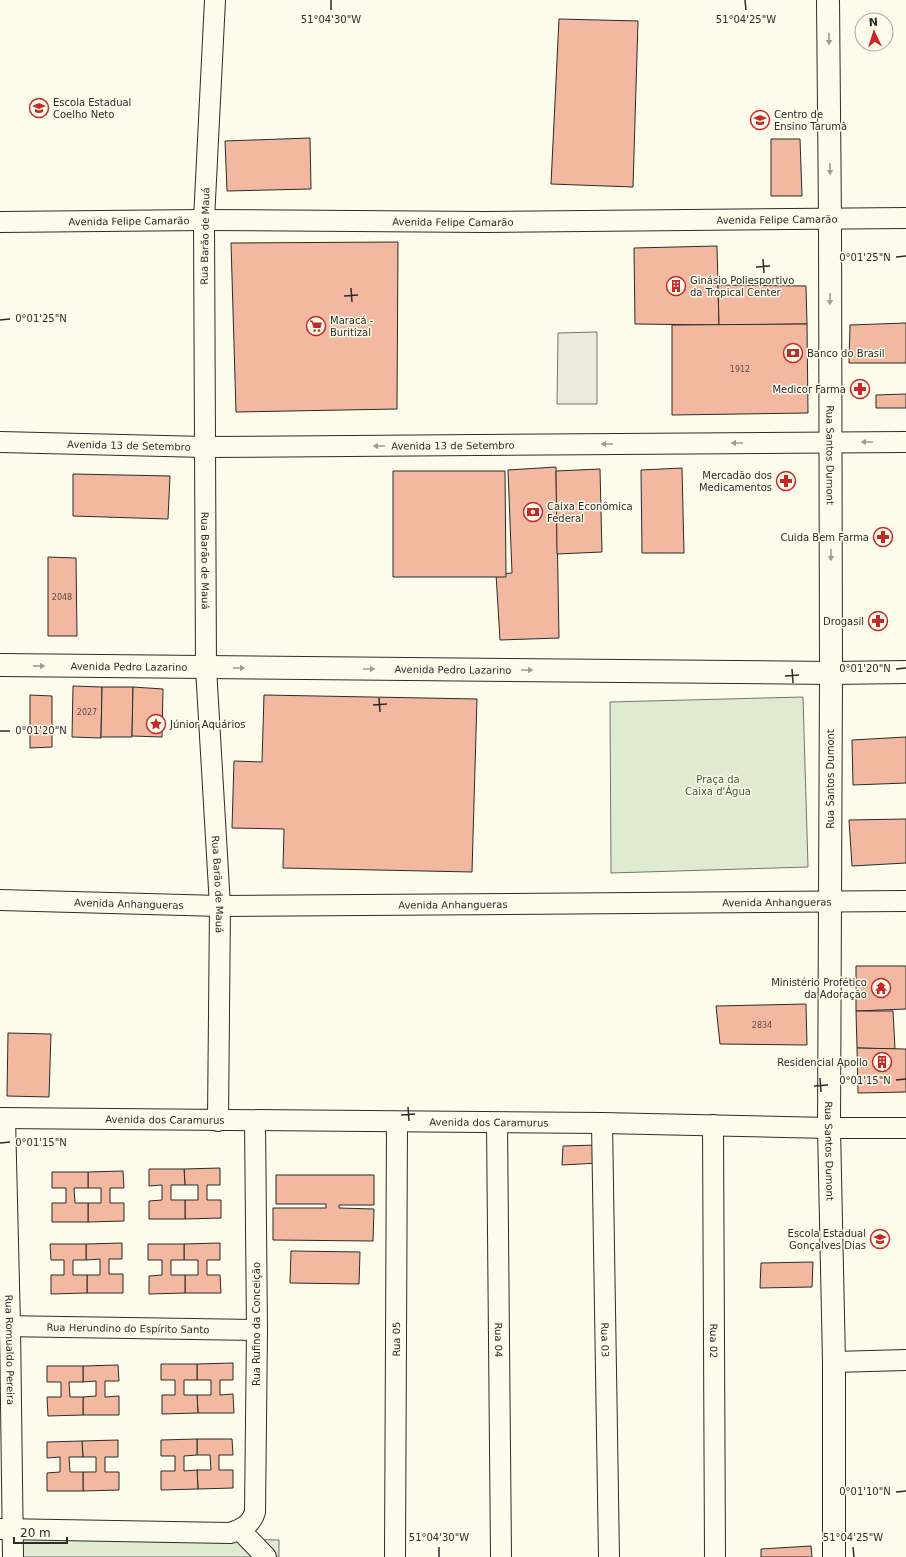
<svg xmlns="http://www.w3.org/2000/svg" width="906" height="1557" viewBox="0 0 906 1557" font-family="'DejaVu Sans',sans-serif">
<rect width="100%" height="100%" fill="#fdfbea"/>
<g fill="#deebd1" stroke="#74746e">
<polygon points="803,697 808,867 611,873 610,702"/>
<polygon points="27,1535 279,1540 279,1557 20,1557 20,1541"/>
</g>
<polygon fill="#eceadb" stroke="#74746e" points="597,332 597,404 557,404 558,333"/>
<g fill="#f2b8a0" stroke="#2b2b2b">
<polygon points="559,19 638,21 633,187 551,184"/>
<polygon points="310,138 311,189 227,191 225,141"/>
<polygon points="771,139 800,139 802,196 771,196"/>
<polygon points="398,242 397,409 236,412 231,243"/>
<polygon points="717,246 719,325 635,324 634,248"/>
<polygon points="718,285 806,286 807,324 719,325"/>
<polygon points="906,323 906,363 849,363 850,325"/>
<polygon points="807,324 808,413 672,415 672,325"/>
<polygon points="906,394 906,408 876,408 876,395"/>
<polygon points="556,467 559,638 500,640 496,574 512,573 508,470"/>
<polygon points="682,468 684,553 642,553 641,470"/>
<polygon points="600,469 602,552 557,554 556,471"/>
<polygon points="393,471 505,471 506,577 393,577"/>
<polygon points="73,474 170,476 168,519 73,516"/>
<polygon points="48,557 76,558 77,636 48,636"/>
<polygon points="73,686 102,687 101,738 72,737"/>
<polygon points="102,687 133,687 132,737 101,737"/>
<polygon points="133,687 163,689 162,737 132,736"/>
<polygon points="30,695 52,696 52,747 30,748"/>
<polygon points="264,695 477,699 472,872 283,868 284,829 232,828 234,761 262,762"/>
<polygon points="906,737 906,783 853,785 852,740"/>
<polygon points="906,819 906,863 852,866 849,820"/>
<polygon points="856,966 906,966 906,1009 856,1011"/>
<polygon points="806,1004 807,1045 720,1044 716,1006"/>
<polygon points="856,1011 893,1011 895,1049 857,1048"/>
<polygon points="8,1033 51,1034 49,1097 7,1096"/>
<polygon points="857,1048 906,1049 906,1092 858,1093"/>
<polygon points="597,1145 599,1163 562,1165 563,1146"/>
<polygon points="220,1168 220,1185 207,1185 207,1200 221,1200 221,1218 185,1219 185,1200 198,1200 198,1185 185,1185 184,1169"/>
<polygon points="149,1169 184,1169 185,1185 171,1185 171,1200 185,1200 185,1219 149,1219 149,1201 162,1200 162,1185 149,1186"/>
<polygon points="123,1171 124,1188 110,1188 110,1203 124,1203 124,1221 88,1222 88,1203 101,1203 101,1188 88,1188 88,1172"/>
<polygon points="52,1172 88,1172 88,1188 74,1188 75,1203 88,1203 88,1222 52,1222 52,1203 66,1203 66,1188 52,1188"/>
<polygon points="276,1175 374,1175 374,1205 339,1205 339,1208 374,1209 373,1241 273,1240 273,1208 326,1208 326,1204 276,1204"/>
<polygon points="122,1243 122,1259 109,1259 109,1274 123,1274 123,1293 87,1293 87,1275 100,1275 100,1259 86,1260 86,1244"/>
<polygon points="220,1243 220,1260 207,1260 207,1275 220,1275 221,1293 185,1293 185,1275 198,1275 198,1260 184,1260 184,1244"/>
<polygon points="50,1244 86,1244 86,1260 73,1260 73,1275 87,1275 87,1293 51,1294 51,1275 64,1275 64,1260 51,1260"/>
<polygon points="148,1244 184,1244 184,1260 171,1260 171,1275 185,1275 185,1293 149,1294 149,1276 162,1275 162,1260 148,1260"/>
<polygon points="291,1251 360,1252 359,1284 290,1283"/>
<polygon points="813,1262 812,1287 760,1288 761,1263"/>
<polygon points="233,1363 233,1380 220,1380 220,1395 233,1394 234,1413 198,1413 197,1395 211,1395 211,1380 197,1380 197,1364"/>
<polygon points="161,1364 197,1364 197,1380 184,1380 184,1395 197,1395 198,1413 162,1414 162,1395 175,1395 175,1380 161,1380"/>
<polygon points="118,1365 119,1381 105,1381 105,1397 119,1396 119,1415 83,1415 83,1397 96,1396 96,1381 83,1382 83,1366"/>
<polygon points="47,1366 83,1366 83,1382 69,1382 70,1397 83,1397 83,1415 48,1416 47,1397 61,1397 61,1382 47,1382"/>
<polygon points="197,1439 232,1439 233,1455 219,1455 219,1470 233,1470 233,1488 198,1489 197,1470 211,1470 210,1455 197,1455"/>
<polygon points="197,1439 197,1455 184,1456 184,1471 197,1470 198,1489 161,1490 161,1471 175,1471 175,1456 161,1456 161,1440"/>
<polygon points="118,1440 118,1457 105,1457 105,1472 119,1472 119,1490 83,1491 83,1472 96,1472 96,1457 83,1457 82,1441"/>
<polygon points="82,1441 83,1457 69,1457 70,1472 83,1472 83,1491 47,1491 47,1473 60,1472 60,1457 47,1458 47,1442"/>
<polygon points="811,1546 812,1557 761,1557 761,1549"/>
</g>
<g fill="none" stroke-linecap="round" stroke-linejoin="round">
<defs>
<g id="minor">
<path id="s1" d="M 215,0 L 204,220 L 206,668 L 220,906 L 218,1121"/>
<path id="s2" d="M 0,222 L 204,220 L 486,222 L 906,218"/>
<path id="s3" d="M 0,442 L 205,447 L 906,442"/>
<path id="s4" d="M 0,900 L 220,906 L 906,901"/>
<path id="s5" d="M 0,1118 L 602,1123 L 829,1128 L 906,1128"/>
<path id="s6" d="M 5,1118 L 10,1326 L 13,1557"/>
<path id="s7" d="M 497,1123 L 501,1557"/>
<path id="s8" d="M 602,1123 L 609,1557"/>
<path id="s9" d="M 713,1125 L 715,1557"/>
<path id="s10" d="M 0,1326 L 257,1330"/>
<polyline points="834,1362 906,1360"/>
<path d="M 0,1529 L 230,1533 C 242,1529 251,1525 255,1512 L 257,1330 L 255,1121"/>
<polyline points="240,1530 266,1557"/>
<path id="s11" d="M 395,1557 L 397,1122"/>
</g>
<g id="major">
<path id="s12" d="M 828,0 L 830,219 L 831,673 L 829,1128 L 834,1362 L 834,1557"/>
<path id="s13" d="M 0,665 L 831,673 L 906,672"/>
</g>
</defs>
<use href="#minor" stroke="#2b2b2b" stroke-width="22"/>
<use href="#major" stroke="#2b2b2b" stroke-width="24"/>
<use href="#minor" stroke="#fdfbea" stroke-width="20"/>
<use href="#major" stroke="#fdfbea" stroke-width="22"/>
</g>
<defs><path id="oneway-solid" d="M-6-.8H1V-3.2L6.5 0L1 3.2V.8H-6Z"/></defs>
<g fill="#9e9d94">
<use href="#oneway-solid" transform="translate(829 39) rotate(89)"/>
<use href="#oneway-solid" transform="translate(830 169) rotate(89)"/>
<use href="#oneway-solid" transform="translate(830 299) rotate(90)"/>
<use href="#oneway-solid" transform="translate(867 442) rotate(180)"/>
<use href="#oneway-solid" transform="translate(737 443) rotate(180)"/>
<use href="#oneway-solid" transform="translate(607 444) rotate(180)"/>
<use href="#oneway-solid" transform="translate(379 446) rotate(180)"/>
<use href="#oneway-solid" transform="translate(831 555) rotate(90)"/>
<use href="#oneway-solid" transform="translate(39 666) rotate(1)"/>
<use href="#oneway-solid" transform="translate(239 668)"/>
<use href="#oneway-solid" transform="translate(369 669)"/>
<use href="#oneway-solid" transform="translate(527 670)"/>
</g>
<path fill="none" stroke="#2b2b2b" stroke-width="1.5" d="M 331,0 L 331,10M 745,0 L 746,10M 896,257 L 906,256M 763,259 L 764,273M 756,267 L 770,266M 351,288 L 352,302M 344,296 L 358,295M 0,320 L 10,319M 792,669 L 793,683M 896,669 L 906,668M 785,676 L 799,675M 379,698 L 380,712M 373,705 L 387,704M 0,731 L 10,731M 820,1078 L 821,1092M 896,1080 L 906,1079M 814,1086 L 828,1085M 408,1107 L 409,1121M 401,1115 L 415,1114M 0,1143 L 10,1142M 896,1492 L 906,1491M 439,1547 L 439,1557M 853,1547 L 854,1557"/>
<defs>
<symbol id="school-ring" viewBox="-11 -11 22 22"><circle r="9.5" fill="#fdfbea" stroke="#c62828" stroke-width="1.5"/><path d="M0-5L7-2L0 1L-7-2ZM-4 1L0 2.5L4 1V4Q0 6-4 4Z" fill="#c62828"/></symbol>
<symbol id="building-ring" viewBox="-11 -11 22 22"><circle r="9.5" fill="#fdfbea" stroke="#c62828" stroke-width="1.5"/><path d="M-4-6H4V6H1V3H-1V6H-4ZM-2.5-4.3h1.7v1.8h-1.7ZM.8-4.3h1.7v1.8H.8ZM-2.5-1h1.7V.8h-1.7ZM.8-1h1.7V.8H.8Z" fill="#c62828"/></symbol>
<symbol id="supermarket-ring" viewBox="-11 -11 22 22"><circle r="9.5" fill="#fdfbea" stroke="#c62828" stroke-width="1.5"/><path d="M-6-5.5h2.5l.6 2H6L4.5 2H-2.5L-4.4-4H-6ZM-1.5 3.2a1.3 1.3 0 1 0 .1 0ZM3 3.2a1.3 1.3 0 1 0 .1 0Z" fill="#c62828"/></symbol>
<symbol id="bank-ring" viewBox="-11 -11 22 22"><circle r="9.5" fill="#fdfbea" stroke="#c62828" stroke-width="1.5"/><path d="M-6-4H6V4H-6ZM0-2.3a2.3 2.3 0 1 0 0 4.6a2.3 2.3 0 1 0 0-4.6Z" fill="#c62828"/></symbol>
<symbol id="pharmacy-ring" viewBox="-11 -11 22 22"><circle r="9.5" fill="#fdfbea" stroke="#c62828" stroke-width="1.5"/><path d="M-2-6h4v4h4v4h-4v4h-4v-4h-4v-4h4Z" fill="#c62828"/></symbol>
<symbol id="sight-ring" viewBox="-11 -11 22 22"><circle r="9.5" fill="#fdfbea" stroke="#c62828" stroke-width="1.5"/><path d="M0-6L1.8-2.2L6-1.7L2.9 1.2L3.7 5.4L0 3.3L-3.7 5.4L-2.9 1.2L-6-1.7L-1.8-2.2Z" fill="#c62828"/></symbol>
<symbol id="temple-ring" viewBox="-11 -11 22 22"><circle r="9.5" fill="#fdfbea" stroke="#c62828" stroke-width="1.5"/><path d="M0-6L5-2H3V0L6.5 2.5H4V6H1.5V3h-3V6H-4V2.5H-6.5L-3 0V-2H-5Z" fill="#c62828"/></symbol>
</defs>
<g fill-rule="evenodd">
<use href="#school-ring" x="28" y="97" width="22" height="22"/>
<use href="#school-ring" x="749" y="109" width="22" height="22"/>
<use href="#building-ring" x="665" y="275" width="22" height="22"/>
<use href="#supermarket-ring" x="305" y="315" width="22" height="22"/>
<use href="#bank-ring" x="782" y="342" width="22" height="22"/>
<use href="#pharmacy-ring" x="849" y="378" width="22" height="22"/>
<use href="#pharmacy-ring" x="775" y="470" width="22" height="22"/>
<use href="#bank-ring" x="522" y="501" width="22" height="22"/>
<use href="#pharmacy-ring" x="872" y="526" width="22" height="22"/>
<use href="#pharmacy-ring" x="867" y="610" width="22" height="22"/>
<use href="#sight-ring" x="145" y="713" width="22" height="22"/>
<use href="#temple-ring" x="870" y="977" width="22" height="22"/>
<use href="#building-ring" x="871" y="1051" width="22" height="22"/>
<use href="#school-ring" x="869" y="1228" width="22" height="22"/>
</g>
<g text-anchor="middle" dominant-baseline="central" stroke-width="3" stroke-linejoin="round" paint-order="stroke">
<g font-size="8" fill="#5d4e48">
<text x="740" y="369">1912</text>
<text x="62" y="597">2048</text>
<text x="87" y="712">2027</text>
<text x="762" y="1025">2834</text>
</g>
<g font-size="10" fill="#2b2b2b" stroke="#fdfbea" text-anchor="start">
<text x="53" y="102">Escola Estadual<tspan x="53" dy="12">Coelho Neto</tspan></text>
<text x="774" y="114">Centro de<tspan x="774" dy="12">Ensino Tarumã</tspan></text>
<text x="690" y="280">Ginásio Poliesportivo<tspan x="690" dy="12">da Tropical Center</tspan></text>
<text x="330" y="320">Maracá -<tspan x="330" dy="12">Buritizal</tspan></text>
<text x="807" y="353">Banco do Brasil</text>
<text x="846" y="389" text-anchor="end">Medicor Farma</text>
<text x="772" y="475" text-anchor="end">Mercadão dos<tspan x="772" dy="12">Medicamentos</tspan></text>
<text x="547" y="506">Caixa Econômica<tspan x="547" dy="12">Federal</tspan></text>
<text x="869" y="537" text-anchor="end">Cuida Bem Farma</text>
<text x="864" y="621" text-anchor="end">Drogasil</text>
<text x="170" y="724">Júnior Aquários</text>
<text x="867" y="982" text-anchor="end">Ministério Profético<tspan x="867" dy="12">da Adoração</tspan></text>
<text x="868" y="1062" text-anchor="end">Residencial Apollo</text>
<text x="866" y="1233" text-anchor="end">Escola Estadual<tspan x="866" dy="12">Gonçalves Dias</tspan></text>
</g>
<g font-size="10" fill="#2b2b2b" stroke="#fdfbea">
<text stroke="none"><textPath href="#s2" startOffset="777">Avenida Felipe Camarão</textPath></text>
<text stroke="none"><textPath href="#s2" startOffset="129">Avenida Felipe Camarão</textPath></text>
<text stroke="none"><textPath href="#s2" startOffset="453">Avenida Felipe Camarão</textPath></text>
<text transform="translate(205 236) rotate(-89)">Rua Barão de Mauá</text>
<text stroke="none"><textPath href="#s3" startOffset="129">Avenida 13 de Setembro</textPath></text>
<text stroke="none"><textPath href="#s3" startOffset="453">Avenida 13 de Setembro</textPath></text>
<text stroke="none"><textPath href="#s12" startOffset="455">Rua Santos Dumont</textPath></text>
<text stroke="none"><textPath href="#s1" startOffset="561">Rua Barão de Mauá</textPath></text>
<text stroke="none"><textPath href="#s13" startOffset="129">Avenida Pedro Lazarino</textPath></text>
<text stroke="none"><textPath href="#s13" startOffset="453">Avenida Pedro Lazarino</textPath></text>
<text transform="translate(830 779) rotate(-90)">Rua Santos Dumont</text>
<text stroke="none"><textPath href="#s1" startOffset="885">Rua Barão de Mauá</textPath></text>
<text stroke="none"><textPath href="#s4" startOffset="777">Avenida Anhangueras</textPath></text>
<text stroke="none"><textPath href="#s4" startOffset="129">Avenida Anhangueras</textPath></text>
<text stroke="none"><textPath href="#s4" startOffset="453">Avenida Anhangueras</textPath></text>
<text stroke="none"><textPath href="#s5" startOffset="165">Avenida dos Caramurus</textPath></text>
<text stroke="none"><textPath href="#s5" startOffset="489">Avenida dos Caramurus</textPath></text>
<text stroke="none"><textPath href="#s12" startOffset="1151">Rua Santos Dumont</textPath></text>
<text transform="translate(256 1324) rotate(-90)">Rua Rufino da Conceição</text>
<text stroke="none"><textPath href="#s10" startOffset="128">Rua Herundino do Espírito Santo</textPath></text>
<text stroke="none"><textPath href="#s11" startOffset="218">Rua 05</textPath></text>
<text stroke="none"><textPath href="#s7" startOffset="217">Rua 04</textPath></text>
<text stroke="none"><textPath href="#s8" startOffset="217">Rua 03</textPath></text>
<text stroke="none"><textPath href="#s9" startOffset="216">Rua 02</textPath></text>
<text stroke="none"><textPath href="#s6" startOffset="232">Rua Romualdo Pereira</textPath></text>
</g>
<g font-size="10" fill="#34623c" stroke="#fdfbea">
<text x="718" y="779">Praça da<tspan x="718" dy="12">Caixa d'Água</tspan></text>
</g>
</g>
<g font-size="10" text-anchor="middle" fill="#2b2b2b" stroke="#fdfbea" stroke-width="3" stroke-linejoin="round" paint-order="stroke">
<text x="331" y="23">51°04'30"W</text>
<text x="746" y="23">51°04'25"W</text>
<text x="865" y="261">0°01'25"N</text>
<text x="41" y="322">0°01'25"N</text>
<text x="865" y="672">0°01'20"N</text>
<text x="41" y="734">0°01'20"N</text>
<text x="865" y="1084">0°01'15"N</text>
<text x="41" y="1146">0°01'15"N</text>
<text x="865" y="1495">0°01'10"N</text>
<text x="439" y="1541">51°04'30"W</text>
<text x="853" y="1541">51°04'25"W</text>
</g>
<g transform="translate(874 32) rotate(356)"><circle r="19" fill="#fdfbea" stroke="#a9a89e"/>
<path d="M0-3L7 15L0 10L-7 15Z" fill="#c62828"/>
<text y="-6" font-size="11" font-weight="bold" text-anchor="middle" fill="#2b2b2b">N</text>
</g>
<path d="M14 1537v6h53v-6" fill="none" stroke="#2b2b2b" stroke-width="2"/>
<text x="20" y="1537" font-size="12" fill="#2b2b2b" stroke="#fdfbea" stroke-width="3" paint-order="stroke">20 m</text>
</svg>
